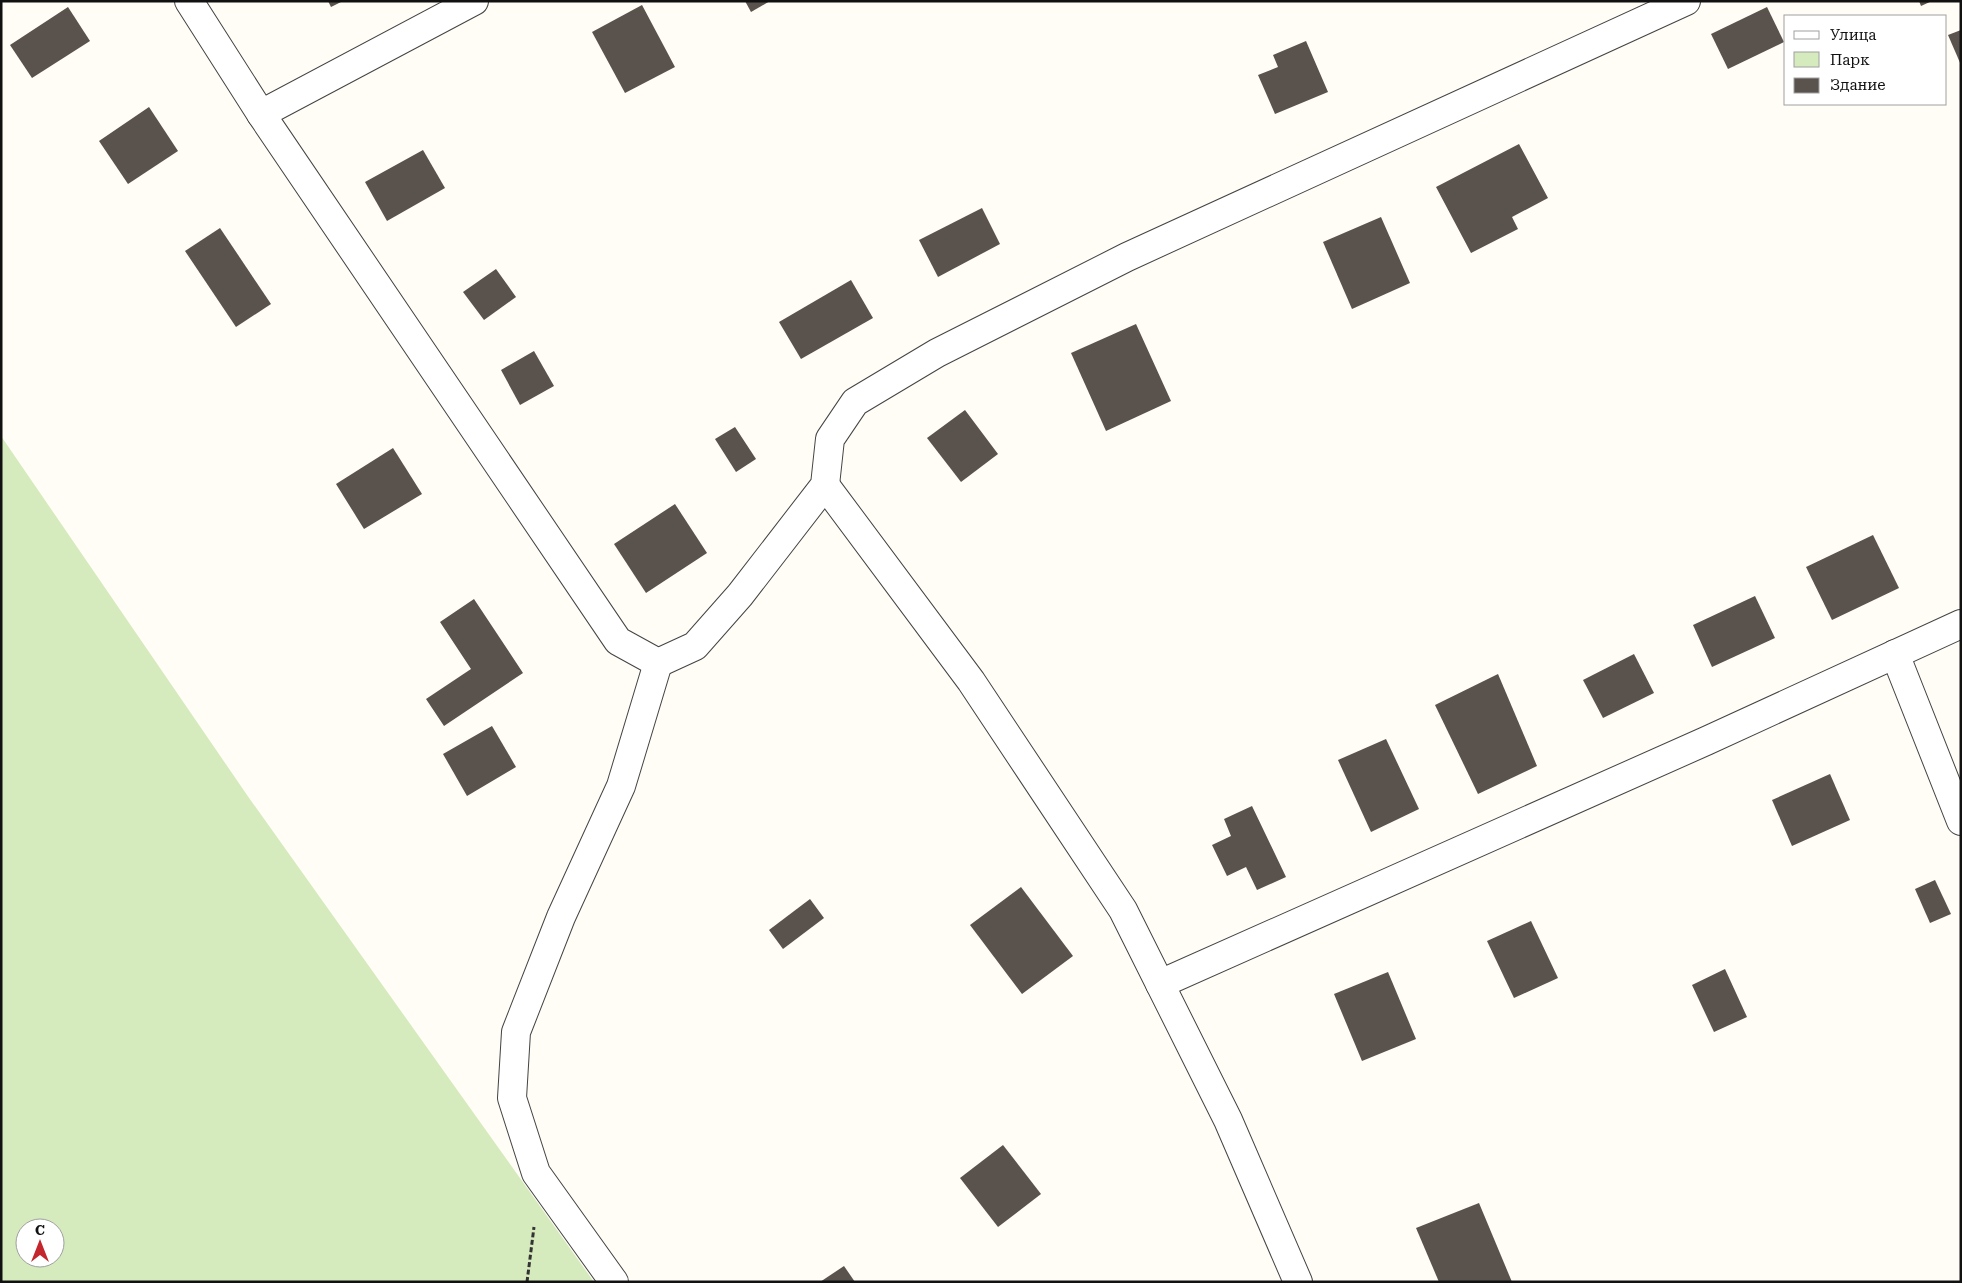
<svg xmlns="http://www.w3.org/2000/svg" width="1962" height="1283" viewBox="0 0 1962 1283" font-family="'Roboto Serif',serif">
<rect width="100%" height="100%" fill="#fffdf5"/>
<path fill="#d5ebbd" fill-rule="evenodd" d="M 1,436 L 247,795 L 594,1282 L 1,1282 ZM 25,1228 L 55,1228 L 55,1258 L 25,1258 Z"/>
<g fill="#5a524d">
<polygon points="328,1 343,1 331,7"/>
<polygon points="745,1 770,1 751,12"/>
<polygon points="1919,1 1932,1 1921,6"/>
<polygon points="642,5 675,67 625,93 592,32"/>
<polygon points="68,7 90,41 32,78 10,45"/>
<polygon points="1767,7 1784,42 1728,69 1711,34"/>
<polygon points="1961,30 1961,65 1948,35"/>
<polygon points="1306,41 1328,92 1275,114 1258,75 1278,67 1273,55"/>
<polygon points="149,107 178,151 128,184 99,141"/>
<polygon points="1519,144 1548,198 1512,217 1518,229 1471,253 1436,187"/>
<polygon points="423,150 445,188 387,221 365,182"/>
<polygon points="982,208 1000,244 938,277 919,240"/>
<polygon points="1381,217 1410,283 1352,309 1323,242"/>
<polygon points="220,228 271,304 236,327 185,251"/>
<polygon points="496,269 516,297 484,320 463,292"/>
<polygon points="851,280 873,318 801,359 779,322"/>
<polygon points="1136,324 1171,401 1106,431 1071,353"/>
<polygon points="534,351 554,386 520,405 501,370"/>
<polygon points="965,410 998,454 961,482 927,438"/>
<polygon points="735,427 756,459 736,472 715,439"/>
<polygon points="393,448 422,494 364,529 336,484"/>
<polygon points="675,504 707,553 646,593 614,544"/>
<polygon points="1873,535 1899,588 1832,620 1806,567"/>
<polygon points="1755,596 1775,638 1712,667 1693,625"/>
<polygon points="474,599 523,673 444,726 426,699 471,669 440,622"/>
<polygon points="1634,654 1654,693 1603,718 1583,680"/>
<polygon points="1498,674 1537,766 1478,794 1435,705"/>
<polygon points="492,726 516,767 467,796 443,754"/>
<polygon points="1386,739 1419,809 1371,832 1338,760"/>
<polygon points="1830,774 1850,820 1792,846 1772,800"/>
<polygon points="1252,806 1286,877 1257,890 1246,867 1227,876 1212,845 1231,836 1224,819"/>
<polygon points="1935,880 1951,914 1930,923 1915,889"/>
<polygon points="1021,887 1073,956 1022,994 970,925"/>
<polygon points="810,899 824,918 783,949 769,930"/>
<polygon points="1531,921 1558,978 1514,998 1487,941"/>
<polygon points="1725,969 1747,1017 1714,1032 1692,985"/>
<polygon points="1388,972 1416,1039 1362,1061 1334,994"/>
<polygon points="1003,1145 1041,1194 998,1227 960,1178"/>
<polygon points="1479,1203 1512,1282 1439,1282 1416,1228"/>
<polygon points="844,1266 855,1282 820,1282"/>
</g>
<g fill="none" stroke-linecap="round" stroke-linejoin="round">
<defs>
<g id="minor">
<polyline points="189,1 261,114 618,641 658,663 695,646 740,595 825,485 830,439 855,402 937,353 1127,257 1686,1"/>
<polyline points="261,114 474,1"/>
<polyline points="825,485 971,681 1123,910 1228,1120 1298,1282"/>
<polyline points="1895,654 1961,821"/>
<polyline points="1160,984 1706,741 1961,624"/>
<polyline points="614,1282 536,1173 512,1098 516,1032 561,917 621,786 658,663"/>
</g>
</defs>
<use href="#minor" stroke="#444" stroke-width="30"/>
<polyline stroke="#333" stroke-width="3" stroke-dasharray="5 2.5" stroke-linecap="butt" points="527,1282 534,1227"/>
<use href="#minor" stroke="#fff" stroke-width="28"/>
</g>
<rect width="1962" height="1283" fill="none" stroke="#111111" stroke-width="5"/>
<rect x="1784" y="15" width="162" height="90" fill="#ffffff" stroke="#a0a0a0"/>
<rect x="1794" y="31" width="25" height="8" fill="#ffffff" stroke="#a0a0a0"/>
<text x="1830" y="40" font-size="15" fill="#111111">Улица</text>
<rect x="1794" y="52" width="25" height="15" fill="#d5ebbd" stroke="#a0a0a0"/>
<text x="1830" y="65" font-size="15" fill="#111111">Парк</text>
<rect x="1794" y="78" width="25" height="15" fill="#5a524d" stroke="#a0a0a0"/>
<text x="1830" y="90" font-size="15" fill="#111111">Здание</text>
<g transform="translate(40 1243)"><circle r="24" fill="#ffffff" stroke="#a0a0a0"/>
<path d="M0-4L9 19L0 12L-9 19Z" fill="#c4262e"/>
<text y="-8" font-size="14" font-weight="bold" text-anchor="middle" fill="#111111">С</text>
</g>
</svg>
